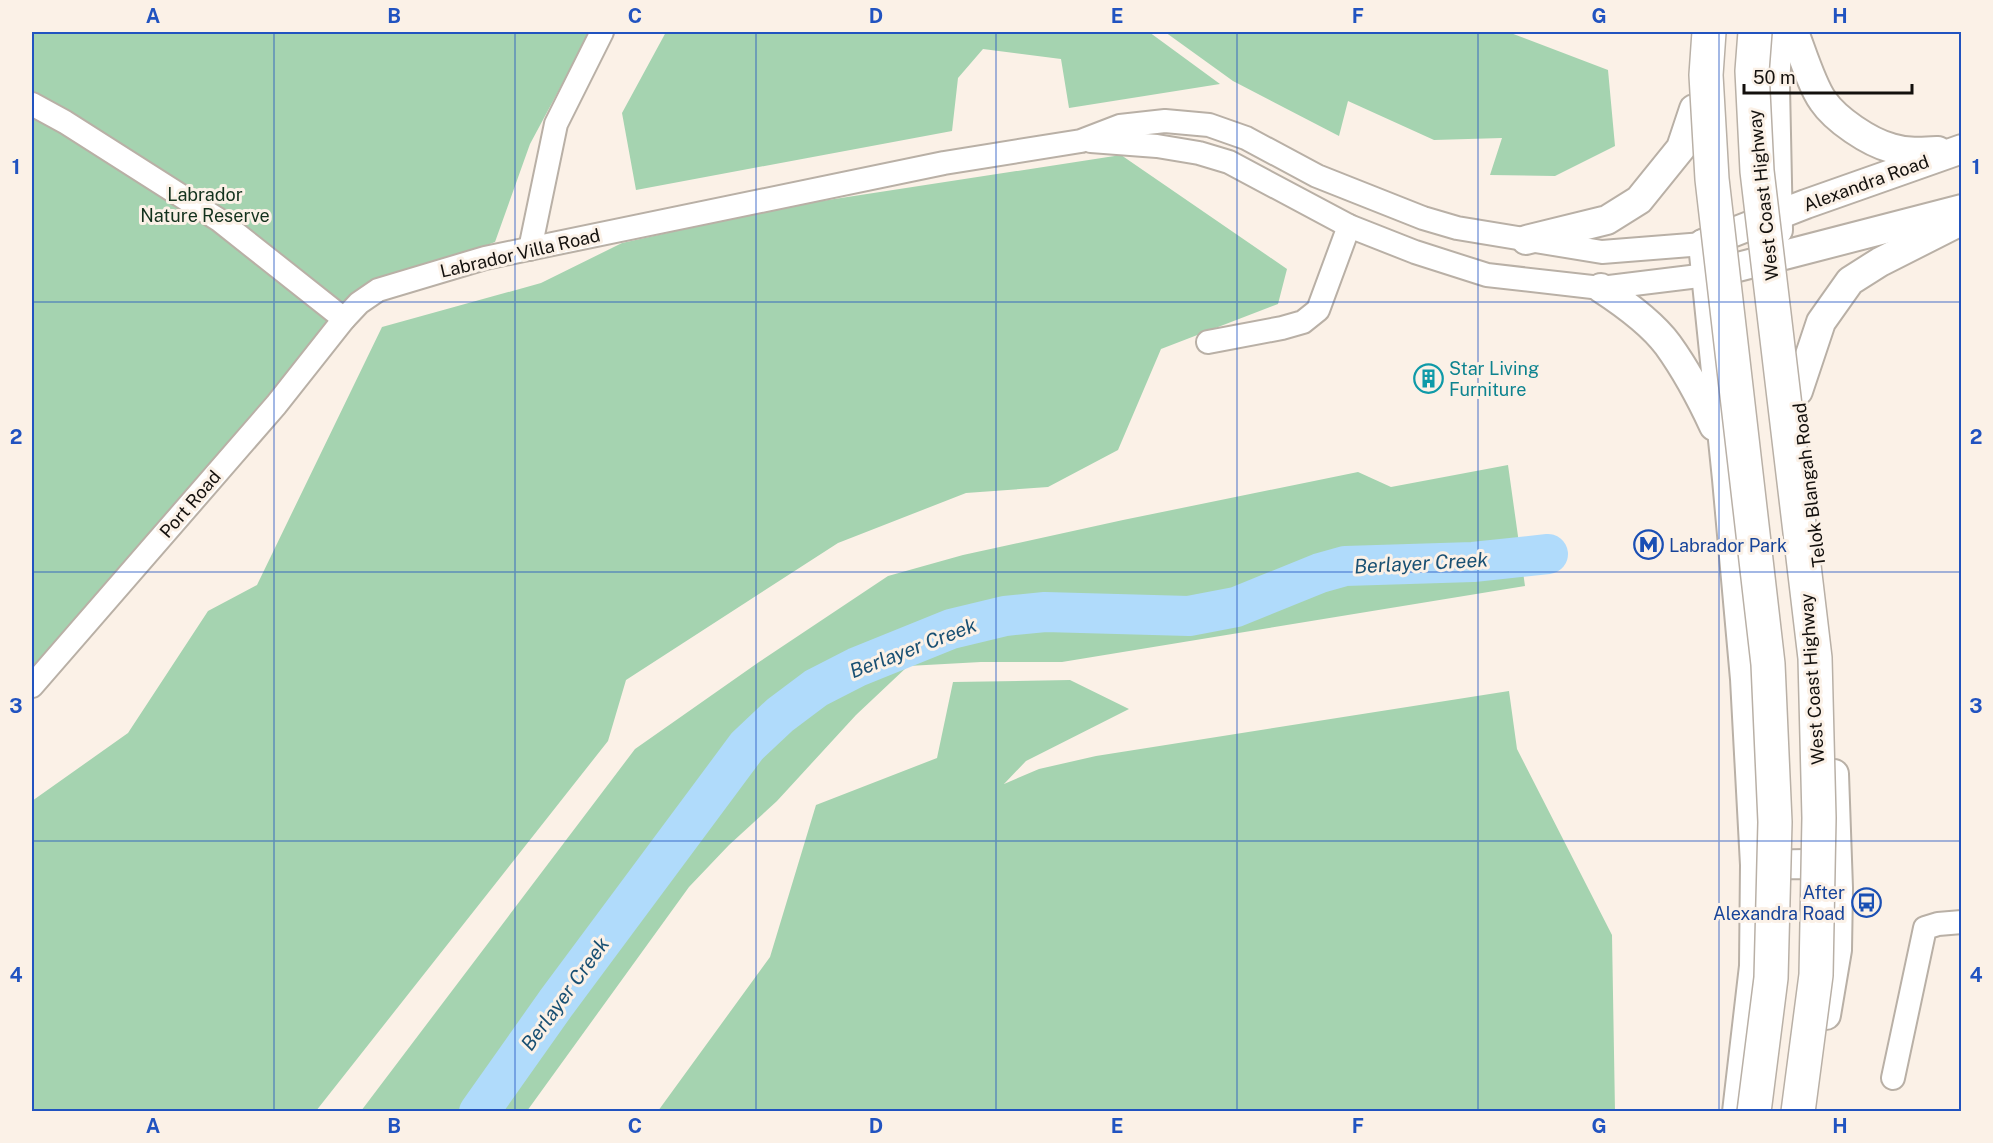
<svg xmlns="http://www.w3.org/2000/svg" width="1993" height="1143" viewBox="0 0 1993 1143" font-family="'Public Sans',sans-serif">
<rect width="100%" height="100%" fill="#fbf1e7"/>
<g fill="#a5d3b0">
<polygon points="32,32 590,32 530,144 495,242 352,297 100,592 32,667"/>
<polygon points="666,32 1149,32 1220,84 1069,108 1061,59 983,49 958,78 952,131 636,190 622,113"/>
<polygon points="1165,32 1508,32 1608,70 1615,146 1555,176 1490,175 1502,138 1434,140 1348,101 1339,136 1233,81"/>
<polygon points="1121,155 1287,269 1278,304 1161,349 1118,450 1048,487 966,493 838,543 626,680 608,741 316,1111 32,1111 32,801 128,733 208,611 257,585 382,327 541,283 622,243 789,206"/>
<polygon points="1508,465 1525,586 1062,662 981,662 908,666 856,715 777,801 729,845 689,887 527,1111 361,1111 635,749 759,662 888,576 963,555 1123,520 1358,472 1391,487"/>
<polygon points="1070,680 1129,709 1026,761 1004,784 1039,769 1096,756 1509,691 1517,749 1612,935 1615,1111 658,1111 770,957 816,805 937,758 953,682"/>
</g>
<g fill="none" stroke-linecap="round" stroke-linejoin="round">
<polyline stroke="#b0dbfb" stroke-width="40" points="479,1112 556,1003 747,746 780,715 816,688 857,667 951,629 1005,616 1045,612 1189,616 1236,607 1320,573 1345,566 1473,562 1548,554"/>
<defs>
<g id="minor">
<polyline points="32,104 65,122 219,220 344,319"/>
<polyline points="1091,141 1157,146 1199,153 1229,162 1349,226 1415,252 1487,275 1601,288 1707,275"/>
<polyline points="530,249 556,124 602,32"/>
<polyline points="1208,342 1282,328 1303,322 1318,310 1349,226"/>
<polyline points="32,686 276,405 344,319 359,303 378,290 485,258 944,163 1081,141 1120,126 1165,121 1209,125 1246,138 1317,176 1423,218 1457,228 1602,252 1703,244"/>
<polyline points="1893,1078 1925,928 1938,924 1962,922"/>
</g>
<g id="major">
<path d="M 1794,32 C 1801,50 1812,86 1823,101 C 1836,120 1869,142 1891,148 C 1907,153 1922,152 1938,151"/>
<polyline points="1778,230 1775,86 1778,32"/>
<polyline points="1526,240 1607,220 1639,200 1681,148 1694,109"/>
<polyline points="1703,244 1727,479 1745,679 1755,865 1754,966 1737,1112"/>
<polyline points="1703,244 1806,204 1962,149"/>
<polyline points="1707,275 1962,209"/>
<path d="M 1601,288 C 1624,303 1651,322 1668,345 C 1686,370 1701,398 1714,426"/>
<polyline points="1798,391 1821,322 1850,281 1880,262 1957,223"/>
<polyline points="1755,865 1807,864 1833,884"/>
<polyline points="1826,1015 1837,950 1838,888 1834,774"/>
</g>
</defs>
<use href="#minor" stroke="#b9b0a6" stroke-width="26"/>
<use href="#major" stroke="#b9b0a6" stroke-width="32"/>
<use href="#minor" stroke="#fff" stroke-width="22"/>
<use href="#major" stroke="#fff" stroke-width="28"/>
<defs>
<g id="highway-bridge">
<polyline points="1709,32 1706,75 1712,179 1768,664 1775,822 1771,978 1754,1112"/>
<polyline points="1755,32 1752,71 1757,171 1815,658 1819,818 1816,975 1798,1112"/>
</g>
</defs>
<use href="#highway-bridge" stroke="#b9b0a6" stroke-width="36" stroke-linecap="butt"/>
<use href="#highway-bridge" stroke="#fff" stroke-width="33"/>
</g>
<path fill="none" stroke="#2153c0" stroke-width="1.5" stroke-opacity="0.55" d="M 274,32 L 274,1112M 515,32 L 515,1112M 756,32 L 756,1112M 996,32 L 996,1112M 1237,32 L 1237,1112M 1478,32 L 1478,1112M 1719,32 L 1719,1112M 32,302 L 1962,302M 32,572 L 1962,572M 32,841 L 1962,841"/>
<defs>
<symbol id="building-ring" viewBox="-11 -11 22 22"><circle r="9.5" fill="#fbf1e7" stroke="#0f9aa8" stroke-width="1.5"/><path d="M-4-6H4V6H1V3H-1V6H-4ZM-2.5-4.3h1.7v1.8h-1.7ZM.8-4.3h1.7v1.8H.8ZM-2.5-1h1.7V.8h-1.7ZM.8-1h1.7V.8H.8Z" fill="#0f9aa8"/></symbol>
<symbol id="metro-ring" viewBox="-11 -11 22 22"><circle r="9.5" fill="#fbf1e7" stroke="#1a4fb4" stroke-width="1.5"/><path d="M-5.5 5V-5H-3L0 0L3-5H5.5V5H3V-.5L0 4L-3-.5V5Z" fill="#1a4fb4"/></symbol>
<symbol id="bus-ring" viewBox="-11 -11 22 22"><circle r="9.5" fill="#fbf1e7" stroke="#1a4fb4" stroke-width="1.5"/><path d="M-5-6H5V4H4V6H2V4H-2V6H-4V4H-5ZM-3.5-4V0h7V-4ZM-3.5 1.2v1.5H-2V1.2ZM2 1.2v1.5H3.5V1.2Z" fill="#1a4fb4"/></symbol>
</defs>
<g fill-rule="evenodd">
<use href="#building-ring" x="1412" y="362" width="33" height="33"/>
<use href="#metro-ring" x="1632" y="528" width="33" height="33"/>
<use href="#bus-ring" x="1850" y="886" width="33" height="33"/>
</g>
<g text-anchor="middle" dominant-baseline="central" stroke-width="6" stroke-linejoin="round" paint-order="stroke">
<g font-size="18" fill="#13100d" stroke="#fbf1e7">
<text transform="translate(1866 183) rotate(-20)">Alexandra Road</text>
<text transform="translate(1763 195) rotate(-96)">West Coast Highway</text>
<text transform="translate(520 253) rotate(-13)">Labrador Villa Road</text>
<text transform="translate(1809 485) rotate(-97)">Telok Blangah Road</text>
<text transform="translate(190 504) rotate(-49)">Port Road</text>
<text transform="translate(1812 679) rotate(-94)">West Coast Highway</text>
</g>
<g font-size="18" fill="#12311c" stroke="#fbf1e7">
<text x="205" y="194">Labrador<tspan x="205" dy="21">Nature Reserve</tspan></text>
</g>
<g font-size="18" fill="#0d838f" stroke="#fbf1e7" text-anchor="start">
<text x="1449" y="368">Star Living<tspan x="1449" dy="21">Furniture</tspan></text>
</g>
<g font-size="18" fill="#164399" stroke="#fbf1e7" text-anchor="start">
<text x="1669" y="545">Labrador Park</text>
<text x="1845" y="892" text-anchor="end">After<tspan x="1845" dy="21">Alexandra Road</tspan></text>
</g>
<g font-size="20" font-style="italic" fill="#195073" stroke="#fbf1e7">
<text transform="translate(1421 563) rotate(-3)">Berlayer Creek</text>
<text transform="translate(913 648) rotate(-21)">Berlayer Creek</text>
<text transform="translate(565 994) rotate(-54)">Berlayer Creek</text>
</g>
</g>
<rect width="1993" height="1143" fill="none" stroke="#fbf1e7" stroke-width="66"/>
<path d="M1744 84v9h168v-9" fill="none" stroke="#13100d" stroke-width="3"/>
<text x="1753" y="84" font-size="18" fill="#13100d" stroke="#fbf1e7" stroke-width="4.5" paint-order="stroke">50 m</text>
<rect x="33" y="33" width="1927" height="1077" fill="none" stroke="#2153c0" stroke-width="2"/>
<g font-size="20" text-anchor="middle" font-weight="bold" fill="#2153c0">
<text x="153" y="23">A</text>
<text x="394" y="23">B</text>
<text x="635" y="23">C</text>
<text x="876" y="23">D</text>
<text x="1117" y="23">E</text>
<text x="1358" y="23">F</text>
<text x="1599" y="23">G</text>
<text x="1840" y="23">H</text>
<text x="16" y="174">1</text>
<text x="1976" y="174">1</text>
<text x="16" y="444">2</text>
<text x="1976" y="444">2</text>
<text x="16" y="713">3</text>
<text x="1976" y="713">3</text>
<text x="16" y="982">4</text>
<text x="1976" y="982">4</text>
<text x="153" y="1133">A</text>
<text x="394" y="1133">B</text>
<text x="635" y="1133">C</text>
<text x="876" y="1133">D</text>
<text x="1117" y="1133">E</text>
<text x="1358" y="1133">F</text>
<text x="1599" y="1133">G</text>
<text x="1840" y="1133">H</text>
</g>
</svg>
